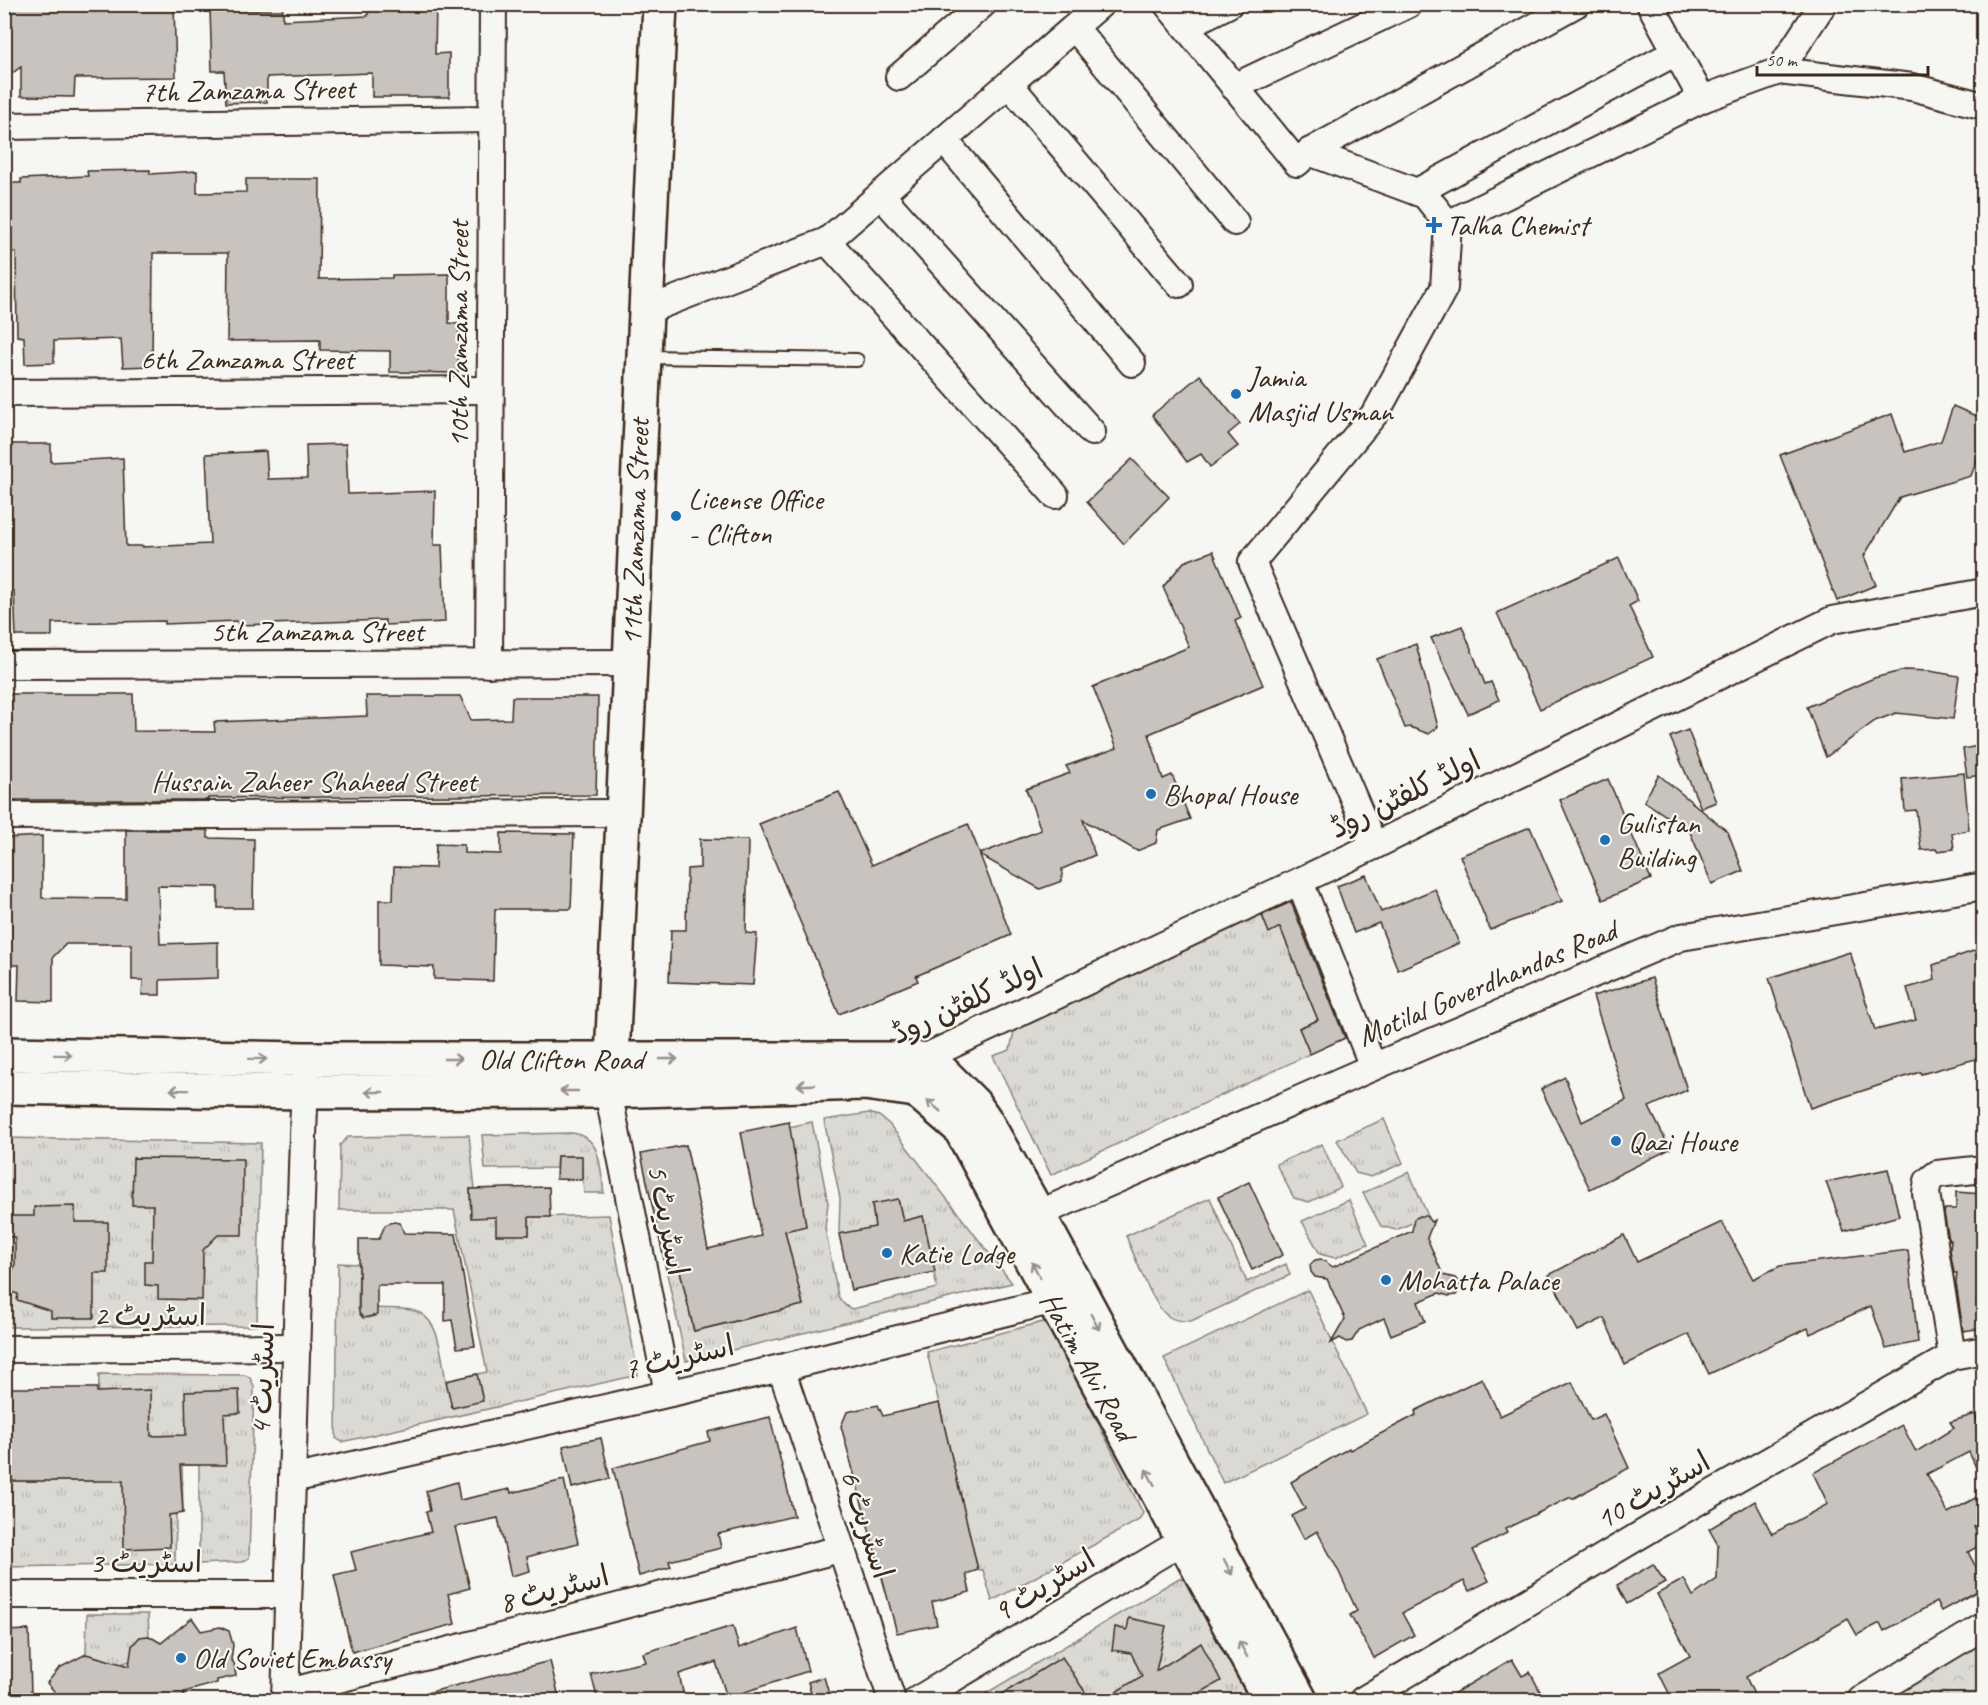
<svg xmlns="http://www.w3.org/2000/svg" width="1988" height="1705" viewBox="0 0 1988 1705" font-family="Caveat,'Playpen Sans Arabic',sans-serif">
<defs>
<pattern id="grass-tufts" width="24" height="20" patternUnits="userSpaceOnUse" patternTransform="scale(1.5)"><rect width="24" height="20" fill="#dad9d3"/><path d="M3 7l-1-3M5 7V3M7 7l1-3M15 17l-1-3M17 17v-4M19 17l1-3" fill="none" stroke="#bcbab5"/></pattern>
<pattern id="park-crowns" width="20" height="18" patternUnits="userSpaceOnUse" patternTransform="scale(1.5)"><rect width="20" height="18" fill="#dad9d3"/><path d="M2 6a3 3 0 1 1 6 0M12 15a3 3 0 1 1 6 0" fill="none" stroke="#bcbab5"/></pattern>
</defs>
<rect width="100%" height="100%" fill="#f6f6f2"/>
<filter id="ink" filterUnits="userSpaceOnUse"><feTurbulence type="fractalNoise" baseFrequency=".0167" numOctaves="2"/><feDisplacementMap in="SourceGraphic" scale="12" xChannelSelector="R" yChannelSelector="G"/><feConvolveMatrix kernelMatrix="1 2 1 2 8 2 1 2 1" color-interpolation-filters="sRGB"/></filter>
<g filter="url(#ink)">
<g fill="url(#grass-tufts)" stroke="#8a8278" stroke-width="1.5">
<polygon points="1261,914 1269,932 1280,927 1318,1020 1299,1028 1310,1054 1051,1175 993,1056 1010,1050 1016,1022"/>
<path d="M 869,1113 L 879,1116 L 889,1124 L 1012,1283 L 686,1361 L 666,1269 L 679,1266 L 694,1331 L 803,1305 L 785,1231 L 806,1226 L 789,1127 L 812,1122 L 828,1203 L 825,1228 L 838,1296 C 842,1302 845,1307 852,1309 L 937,1288 L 923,1217 L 903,1221 L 898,1199 L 872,1204 L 875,1227 L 839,1234 L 840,1198 L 824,1120 Z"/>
<polygon points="1384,1119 1403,1163 1371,1177 1356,1173 1337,1140"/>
<path d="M 571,1133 C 602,1135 600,1168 604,1193 L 584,1193 L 581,1156 L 557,1156 L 556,1168 L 485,1169 L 482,1135 Z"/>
<path d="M 469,1135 L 475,1189 L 470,1189 L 471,1217 L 496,1217 L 529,1235 L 529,1217 L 609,1215 L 638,1375 L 342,1442 L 336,1438 L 338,1263 L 359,1264 L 358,1309 L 363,1317 L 369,1318 L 375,1316 L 377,1308 C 388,1309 400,1308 411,1310 C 441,1315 441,1357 446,1381 L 487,1372 L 454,1210 L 339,1210 L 340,1145 L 348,1137 Z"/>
<polygon points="5,1138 261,1143 257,1326 5,1327"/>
<polygon points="1322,1144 1341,1187 1309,1202 1294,1198 1276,1164"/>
<polygon points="1409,1172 1428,1216 1396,1230 1381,1226 1363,1193"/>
<path d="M 1210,1198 L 1247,1282 L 1286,1264 L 1290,1275 L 1191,1321 C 1183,1321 1174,1321 1168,1316 C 1153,1307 1134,1254 1126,1236 Z"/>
<polygon points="1349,1200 1368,1244 1335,1258 1320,1254 1302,1221"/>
<polygon points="1308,1290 1367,1414 1223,1483 1164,1358"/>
<polygon points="1047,1321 1143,1513 1139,1520 992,1601 983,1570 978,1570 927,1352"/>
<polygon points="99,1374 245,1375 250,1378 254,1386 249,1558 242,1562 199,1564 199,1465 182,1465 183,1513 176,1514 175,1564 5,1567 4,1481 96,1481"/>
<polygon points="1179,1578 1191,1581 1255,1700 975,1700"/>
<polygon points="87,1614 148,1614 149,1636 140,1637 132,1646 133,1660 111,1667 104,1666 105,1659 86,1654"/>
</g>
<polygon fill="url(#park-crowns)" stroke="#8a8278" stroke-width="1.5" points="1983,1626 1983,1700 1861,1700"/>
<g fill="#c8c3be" stroke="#3b2a1e" stroke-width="1.5">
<polygon points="94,4 174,4 176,77 75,78 74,97 21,96 21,67 4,79 4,7 94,7"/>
<polygon points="368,4 436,4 435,54 449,53 449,97 372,97 372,73 267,77 267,102 226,103 224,71 212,71 210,10 283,10 283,20 368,16"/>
<polygon points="150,170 150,174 197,171 197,193 246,192 246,179 320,179 319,279 392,278 392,275 449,274 449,323 459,324 458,373 390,372 390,351 320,350 320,340 227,341 228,253 153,253 152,366 123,367 121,339 54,341 54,363 25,364 24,337 17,336 16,252 4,253 4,183 21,183 21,179 88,176 87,171"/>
<polygon points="1200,375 1240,424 1228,434 1238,446 1210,467 1201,454 1187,462 1152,415"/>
<polygon points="1953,406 1983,419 1983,443 1971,476 1900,497 1864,556 1876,585 1837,601 1780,455 1892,414 1905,452 1941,441"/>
<polygon points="4,444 51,444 51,462 123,458 126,546 143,546 143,547 210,544 206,454 266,451 268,479 307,478 306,445 346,444 348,494 435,491 434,545 442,545 445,622 385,625 385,620 238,625 237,621 165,624 165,621 52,623 52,636 16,636 14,591 4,591"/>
<polygon points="1132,459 1169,497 1124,544 1087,502"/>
<polygon points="1213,551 1241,618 1235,621 1263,685 1149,734 1163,779 1172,775 1190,819 1158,830 1156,843 1137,851 1083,820 1095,855 1062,869 1062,881 1040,889 980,855 1011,935 916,976 918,981 839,1014 759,824 839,792 872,865 968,824 980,854 1041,830 1026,789 1070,773 1066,766 1117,748 1093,687 1189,647 1163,587 1184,562"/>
<polygon points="1619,558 1638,601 1629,606 1653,657 1540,709 1497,613"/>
<polygon points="1462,626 1485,684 1491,682 1499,700 1468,714 1431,638"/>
<polygon points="1416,644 1438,727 1429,734 1410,727 1405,728 1377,659"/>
<polygon points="1905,670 1929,671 1959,676 1953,719 1896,713 1875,721 1826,757 1807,707 1874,678"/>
<polygon points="4,694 133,694 134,731 215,732 214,722 367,716 366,696 460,696 471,720 511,719 512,697 598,697 596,795 208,798 208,800 4,800"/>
<polygon points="1688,730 1716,802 1701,808 1670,737"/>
<polygon points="1983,745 1983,775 1967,777 1963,749"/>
<polygon points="1964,773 1969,830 1952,833 1954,849 1937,851 1936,849 1921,850 1916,810 1905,811 1902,779"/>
<polygon points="1659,775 1728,832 1743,871 1712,884 1690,832 1644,801"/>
<polygon points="1608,779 1651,879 1603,900 1560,800"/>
<polygon points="1530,827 1562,901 1490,930 1460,856"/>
<polygon points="126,830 208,830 208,838 254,839 253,908 218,908 218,887 158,886 160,944 218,942 218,978 160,980 160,995 142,995 143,980 132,980 132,944 66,944 53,957 53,1002 18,1001 19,965 4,965 7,838 42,836 42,898 126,899"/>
<polygon points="501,833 574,834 571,909 495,909 493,981 434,979 434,967 379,965 379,900 393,900 394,867 435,868 436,844 464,845 464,853 501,854"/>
<polygon points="700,839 748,840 746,933 757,934 753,985 669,982 671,930 686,930 687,869 700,868"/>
<polygon points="1366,875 1381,912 1435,889 1459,943 1398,970 1379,923 1354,933 1337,886"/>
<polygon points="1291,902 1345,1038 1310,1054 1299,1028 1318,1020 1280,927 1269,933 1262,915"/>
<polygon points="1979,949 1983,966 1983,1057 1921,1074 1920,1072 1810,1108 1769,978 1850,952 1875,1030 1916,1020 1907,988 1935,980 1933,965"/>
<polygon points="1652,978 1687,1090 1649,1107 1670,1149 1590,1189 1541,1089 1565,1077 1582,1122 1626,1100 1593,996"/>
<polygon points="789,1122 806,1226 785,1231 803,1305 694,1331 679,1266 666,1269 641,1154 686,1145 708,1249 761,1236 741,1132"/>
<polygon points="557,1156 582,1156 582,1180 556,1179"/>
<polygon points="133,1158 243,1159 242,1235 218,1235 203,1250 202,1300 158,1299 158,1286 145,1285 145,1261 152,1261 153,1205 132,1205"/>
<polygon points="1888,1169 1899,1216 1844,1231 1826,1182"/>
<polygon points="1249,1182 1283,1255 1252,1270 1218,1197"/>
<polygon points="549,1187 550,1217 529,1217 529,1235 496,1235 496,1217 471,1218 470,1189"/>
<polygon points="1956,1192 1983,1194 1983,1256 1980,1256 1977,1304 1983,1303 1983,1328 1963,1331 1956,1283 1957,1273 1954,1273 1950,1250 1951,1240 1949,1240 1944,1213 1945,1209 1956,1209"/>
<polygon points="898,1199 903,1221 923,1216 935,1272 851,1290 839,1234 875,1227 872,1204"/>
<polygon points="75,1206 75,1222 108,1222 108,1273 94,1273 94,1318 51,1318 51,1311 17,1300 18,1294 8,1291 11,1282 9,1281 15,1264 15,1237 4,1237 4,1216 34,1216 34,1207"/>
<polygon points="1420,1216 1426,1216 1431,1222 1434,1220 1427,1238 1443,1275 1455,1278 1459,1283 1461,1287 1456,1295 1449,1296 1439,1293 1418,1302 1425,1321 1391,1335 1384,1318 1359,1330 1352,1341 1346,1342 1340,1338 1331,1343 1345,1319 1327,1279 1315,1277 1311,1272 1310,1265 1315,1260 1321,1259 1333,1267 1412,1231 1414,1219"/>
<polygon points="393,1222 400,1223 404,1233 456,1234 475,1346 457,1348 452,1320 445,1321 445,1285 377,1285 377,1315 363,1318 359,1313 359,1239 379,1239 385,1225"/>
<polygon points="1722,1222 1753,1279 1780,1266 1908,1250 1918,1342 1886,1349 1871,1306 1810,1334 1808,1328 1709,1374 1689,1334 1625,1365 1604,1318 1578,1331 1549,1275 1624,1235 1637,1262"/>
<polygon points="477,1374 483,1401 452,1408 446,1381"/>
<polygon points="1482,1378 1500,1416 1572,1382 1591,1420 1604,1414 1629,1468 1572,1499 1571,1497 1505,1529 1507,1533 1473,1550 1489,1581 1469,1591 1464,1581 1402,1613 1414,1635 1374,1658 1350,1615 1357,1611 1339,1572 1317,1531 1304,1539 1292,1516 1305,1509 1291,1482 1349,1448 1350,1450 1416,1415 1415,1411"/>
<polygon points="4,1388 97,1388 97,1392 150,1390 151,1436 186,1435 185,1392 239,1390 240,1413 224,1414 226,1465 180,1465 183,1513 169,1515 170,1547 124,1549 123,1481 4,1481"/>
<polygon points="939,1403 978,1570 966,1574 970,1592 932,1602 937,1625 897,1633 841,1426 847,1412 878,1405 883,1416"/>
<polygon points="1975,1414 1983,1443 1983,1483 1969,1452 1927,1474 1948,1513 1977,1497 1983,1509 1983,1522 1974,1527 1982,1544 1968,1552 1983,1581 1983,1588 1941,1611 1936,1602 1884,1631 1880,1623 1857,1635 1848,1619 1746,1677 1757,1701 1673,1701 1659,1673 1690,1656 1657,1594 1684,1579 1693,1596 1717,1579 1718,1545 1709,1529 1755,1501 1772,1534 1828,1504 1813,1473 1902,1425 1916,1452 1954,1428 1950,1422"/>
<polygon points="770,1417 794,1516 718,1534 721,1548 669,1561 671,1567 639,1576 613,1468 710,1441 708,1432"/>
<polygon points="601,1438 610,1479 572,1488 563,1446"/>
<polygon points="564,1480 578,1543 527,1557 530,1571 511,1576 498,1518 455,1527 470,1588 448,1594 455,1624 352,1652 334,1575 356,1570 351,1552 431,1532 426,1512 430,1511 426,1491 457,1482 460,1500 510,1489 511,1493"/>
<polygon points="1653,1564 1665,1582 1627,1604 1617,1585"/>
<polygon points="192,1618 201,1631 220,1627 229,1631 233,1645 231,1660 234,1663 236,1676 217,1680 217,1683 184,1692 184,1701 65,1701 60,1698 47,1683 59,1668 86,1654 129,1666 132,1646 137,1640 140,1637 149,1636 161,1643"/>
<polygon points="1129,1618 1166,1626 1156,1671 1201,1643 1221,1681 1198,1694 1198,1701 1101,1701 1142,1676 1131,1653 1112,1650 1115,1627 1127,1630"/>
<polygon points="733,1626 739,1648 797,1628 808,1671 727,1698 716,1662 679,1674 685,1701 598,1701 591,1674 646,1662 643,1653"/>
<polygon points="29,1630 31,1693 26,1699 19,1699 14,1698 4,1690 4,1631"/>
<polygon points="1062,1657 1091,1701 991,1701 1020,1683"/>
<polygon points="1512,1659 1522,1676 1530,1672 1545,1701 1441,1701"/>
<polygon points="550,1661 560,1701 424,1701 423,1694"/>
<polygon points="824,1677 831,1701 813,1701 808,1682"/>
</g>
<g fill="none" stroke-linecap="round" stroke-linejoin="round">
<defs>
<polyline id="lane" points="644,357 857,360"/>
<g id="street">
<polyline points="1167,4 1297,163 1309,152 1425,195 1448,224 1702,99 1779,71 1912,87 1984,106"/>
<polyline points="1650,4 1702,99"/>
<polyline points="1185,26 1229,4"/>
<polyline points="1075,28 1235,222"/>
<polyline points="1779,71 1823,4"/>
<polyline points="899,77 983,4"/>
<polyline points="1009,84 1179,284"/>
<polyline points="1234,87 1409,4"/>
<polyline points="4,126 492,119"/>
<polyline points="944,140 1132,363"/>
<polyline points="1309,152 1576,4"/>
<polyline points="1417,192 1676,52"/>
<polyline points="881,195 1092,432"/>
<polyline points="827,241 1101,4"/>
<polyline points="645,311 827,241 1055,495"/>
<polyline points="4,393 490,390"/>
<polyline points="489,664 493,4"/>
<polyline points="4,665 629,663"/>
<polyline points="4,816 623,813"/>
<polyline points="1374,846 1252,562 1377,411 1444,288 1448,224"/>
<polyline points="1300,882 1373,1067"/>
<polyline points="909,1065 1374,846 1832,620 1984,592"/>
<polyline points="610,1075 608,1091 668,1393"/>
<polyline points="1038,1214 1373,1067 1681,937 1984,886"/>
<polyline points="4,1349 297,1347"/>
<polyline points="1952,1356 1926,1193 1928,1181 1937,1174 1984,1169"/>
<polyline points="781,1368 892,1700"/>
<polyline points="292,1479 781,1368 1071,1296"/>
<polyline points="4,1595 287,1595"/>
<polyline points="285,1693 840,1549"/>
<polyline points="285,1700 305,1074"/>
<polyline points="917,1700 1198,1532"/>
<polyline points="1363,1700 1657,1525 1952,1356 1984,1350"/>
<polyline points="1861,1700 1984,1626"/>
</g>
<g id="secondary">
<polyline points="4,1054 305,1059 921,1059 941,1071 974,1104 985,1120 1038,1214 1300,1700"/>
<polyline points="612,1059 660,4"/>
<polyline points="4,1087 304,1092 608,1091 864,1083 916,1090 960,1128 1270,1700"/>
</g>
</defs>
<use href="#lane" stroke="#3b2a1e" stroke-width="16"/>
<use href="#street" stroke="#3b2a1e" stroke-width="30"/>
<use href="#secondary" stroke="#3b2a1e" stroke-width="38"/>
<use href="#lane" stroke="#f6f6f2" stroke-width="12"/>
<use href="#street" stroke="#f6f6f2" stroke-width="26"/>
<use href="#secondary" stroke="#f6f6f2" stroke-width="33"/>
</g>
<defs><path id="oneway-shaft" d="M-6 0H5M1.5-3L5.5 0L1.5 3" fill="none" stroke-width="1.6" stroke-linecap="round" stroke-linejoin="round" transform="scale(1.5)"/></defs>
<g stroke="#989088">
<use href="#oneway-shaft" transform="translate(63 1055) rotate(1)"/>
<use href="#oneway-shaft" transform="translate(258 1059) rotate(1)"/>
<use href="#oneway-shaft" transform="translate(453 1059)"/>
<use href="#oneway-shaft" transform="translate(669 1059)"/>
<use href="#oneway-shaft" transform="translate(806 1085) rotate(178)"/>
<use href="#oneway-shaft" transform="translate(179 1090) rotate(-179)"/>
<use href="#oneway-shaft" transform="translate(569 1091) rotate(180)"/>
<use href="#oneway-shaft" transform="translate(374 1092) rotate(180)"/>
<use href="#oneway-shaft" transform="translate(934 1106) rotate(-140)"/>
<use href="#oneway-shaft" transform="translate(1036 1270) rotate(-118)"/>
<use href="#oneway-shaft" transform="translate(1095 1322) rotate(62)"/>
<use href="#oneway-shaft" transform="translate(1150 1477) rotate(-119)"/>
<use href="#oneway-shaft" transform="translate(1228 1567) rotate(62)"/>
<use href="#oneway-shaft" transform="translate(1243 1649) rotate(-118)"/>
</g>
</g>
<g fill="#1f6fb2" stroke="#f6f6f2" stroke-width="2">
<path d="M1431 216h6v6h6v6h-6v6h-6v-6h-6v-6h6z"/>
<circle cx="1236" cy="394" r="6"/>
<circle cx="676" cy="516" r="6"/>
<circle cx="1151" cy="794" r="6"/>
<circle cx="1605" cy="840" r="6"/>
<circle cx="1616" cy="1141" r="6"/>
<circle cx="887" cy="1253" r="6"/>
<circle cx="1386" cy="1280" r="6"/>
<circle cx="181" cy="1658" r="6"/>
</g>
<g text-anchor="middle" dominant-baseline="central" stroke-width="4.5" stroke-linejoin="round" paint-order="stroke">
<g font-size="30" fill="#3b2a1e" stroke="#f6f6f2">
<text transform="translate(248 90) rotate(-1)">7th Zamzama Street</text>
<text transform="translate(458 334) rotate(-90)">10th Zamzama Street</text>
<text x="247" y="359">6th Zamzama Street</text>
<text transform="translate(635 532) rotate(-88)">11th Zamzama Street</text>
<text x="317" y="631">5th Zamzama Street</text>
<text x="314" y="781">Hussain Zaheer Shaheed Street</text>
<text transform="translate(1405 794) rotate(-26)">اولڈ کلفٹن روڈ</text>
<text transform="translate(1487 983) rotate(-23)">Motilal Goverdhandas Road</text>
<text transform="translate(967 1001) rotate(-25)">اولڈ کلفٹن روڈ</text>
<text x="561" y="1059">Old Clifton Road</text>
<text transform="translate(668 1220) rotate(79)">اسٹریٹ 5</text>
<text x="150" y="1315">اسٹریٹ 2</text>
<text transform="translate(679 1357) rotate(-13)">اسٹریٹ 7</text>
<text transform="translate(1088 1366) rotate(61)">Hatim Alvi Road</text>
<text transform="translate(262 1379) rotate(-88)">اسٹریٹ 4</text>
<text transform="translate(1653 1490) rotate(-30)">اسٹریٹ 10</text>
<text transform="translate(867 1524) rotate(72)">اسٹریٹ 6</text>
<text x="146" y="1562">اسٹریٹ 3</text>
<text transform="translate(1044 1585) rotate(-31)">اسٹریٹ 9</text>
<text transform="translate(554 1589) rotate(-15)">اسٹریٹ 8</text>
</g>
<g font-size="30" fill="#3b2a1e" stroke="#f6f6f2" text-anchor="start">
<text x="1446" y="225">Talha Chemist</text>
<text x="1248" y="377">Jamia<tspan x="1248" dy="34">Masjid Usman</tspan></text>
<text x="688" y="499">License Office<tspan x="688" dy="34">- Clifton</tspan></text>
<text x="1163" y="794">Bhopal House</text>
<text x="1617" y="823">Gulistan<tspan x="1617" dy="34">Building</tspan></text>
<text x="1628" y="1141">Qazi House</text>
<text x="899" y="1253">Katie Lodge</text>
<text x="1398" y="1280">Mohatta Palace</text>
<text x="193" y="1658">Old Soviet Embassy</text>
</g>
</g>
<rect width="1988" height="1705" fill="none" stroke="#f6f6f2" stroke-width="24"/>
<rect x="12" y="12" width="1964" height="1681" fill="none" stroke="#3b2a1e" stroke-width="2" filter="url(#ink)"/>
<path d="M1757 66v9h171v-9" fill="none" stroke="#3b2a1e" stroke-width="3"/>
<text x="1766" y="66" font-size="18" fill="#3b2a1e" stroke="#f6f6f2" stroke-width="4.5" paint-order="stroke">50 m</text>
</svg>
